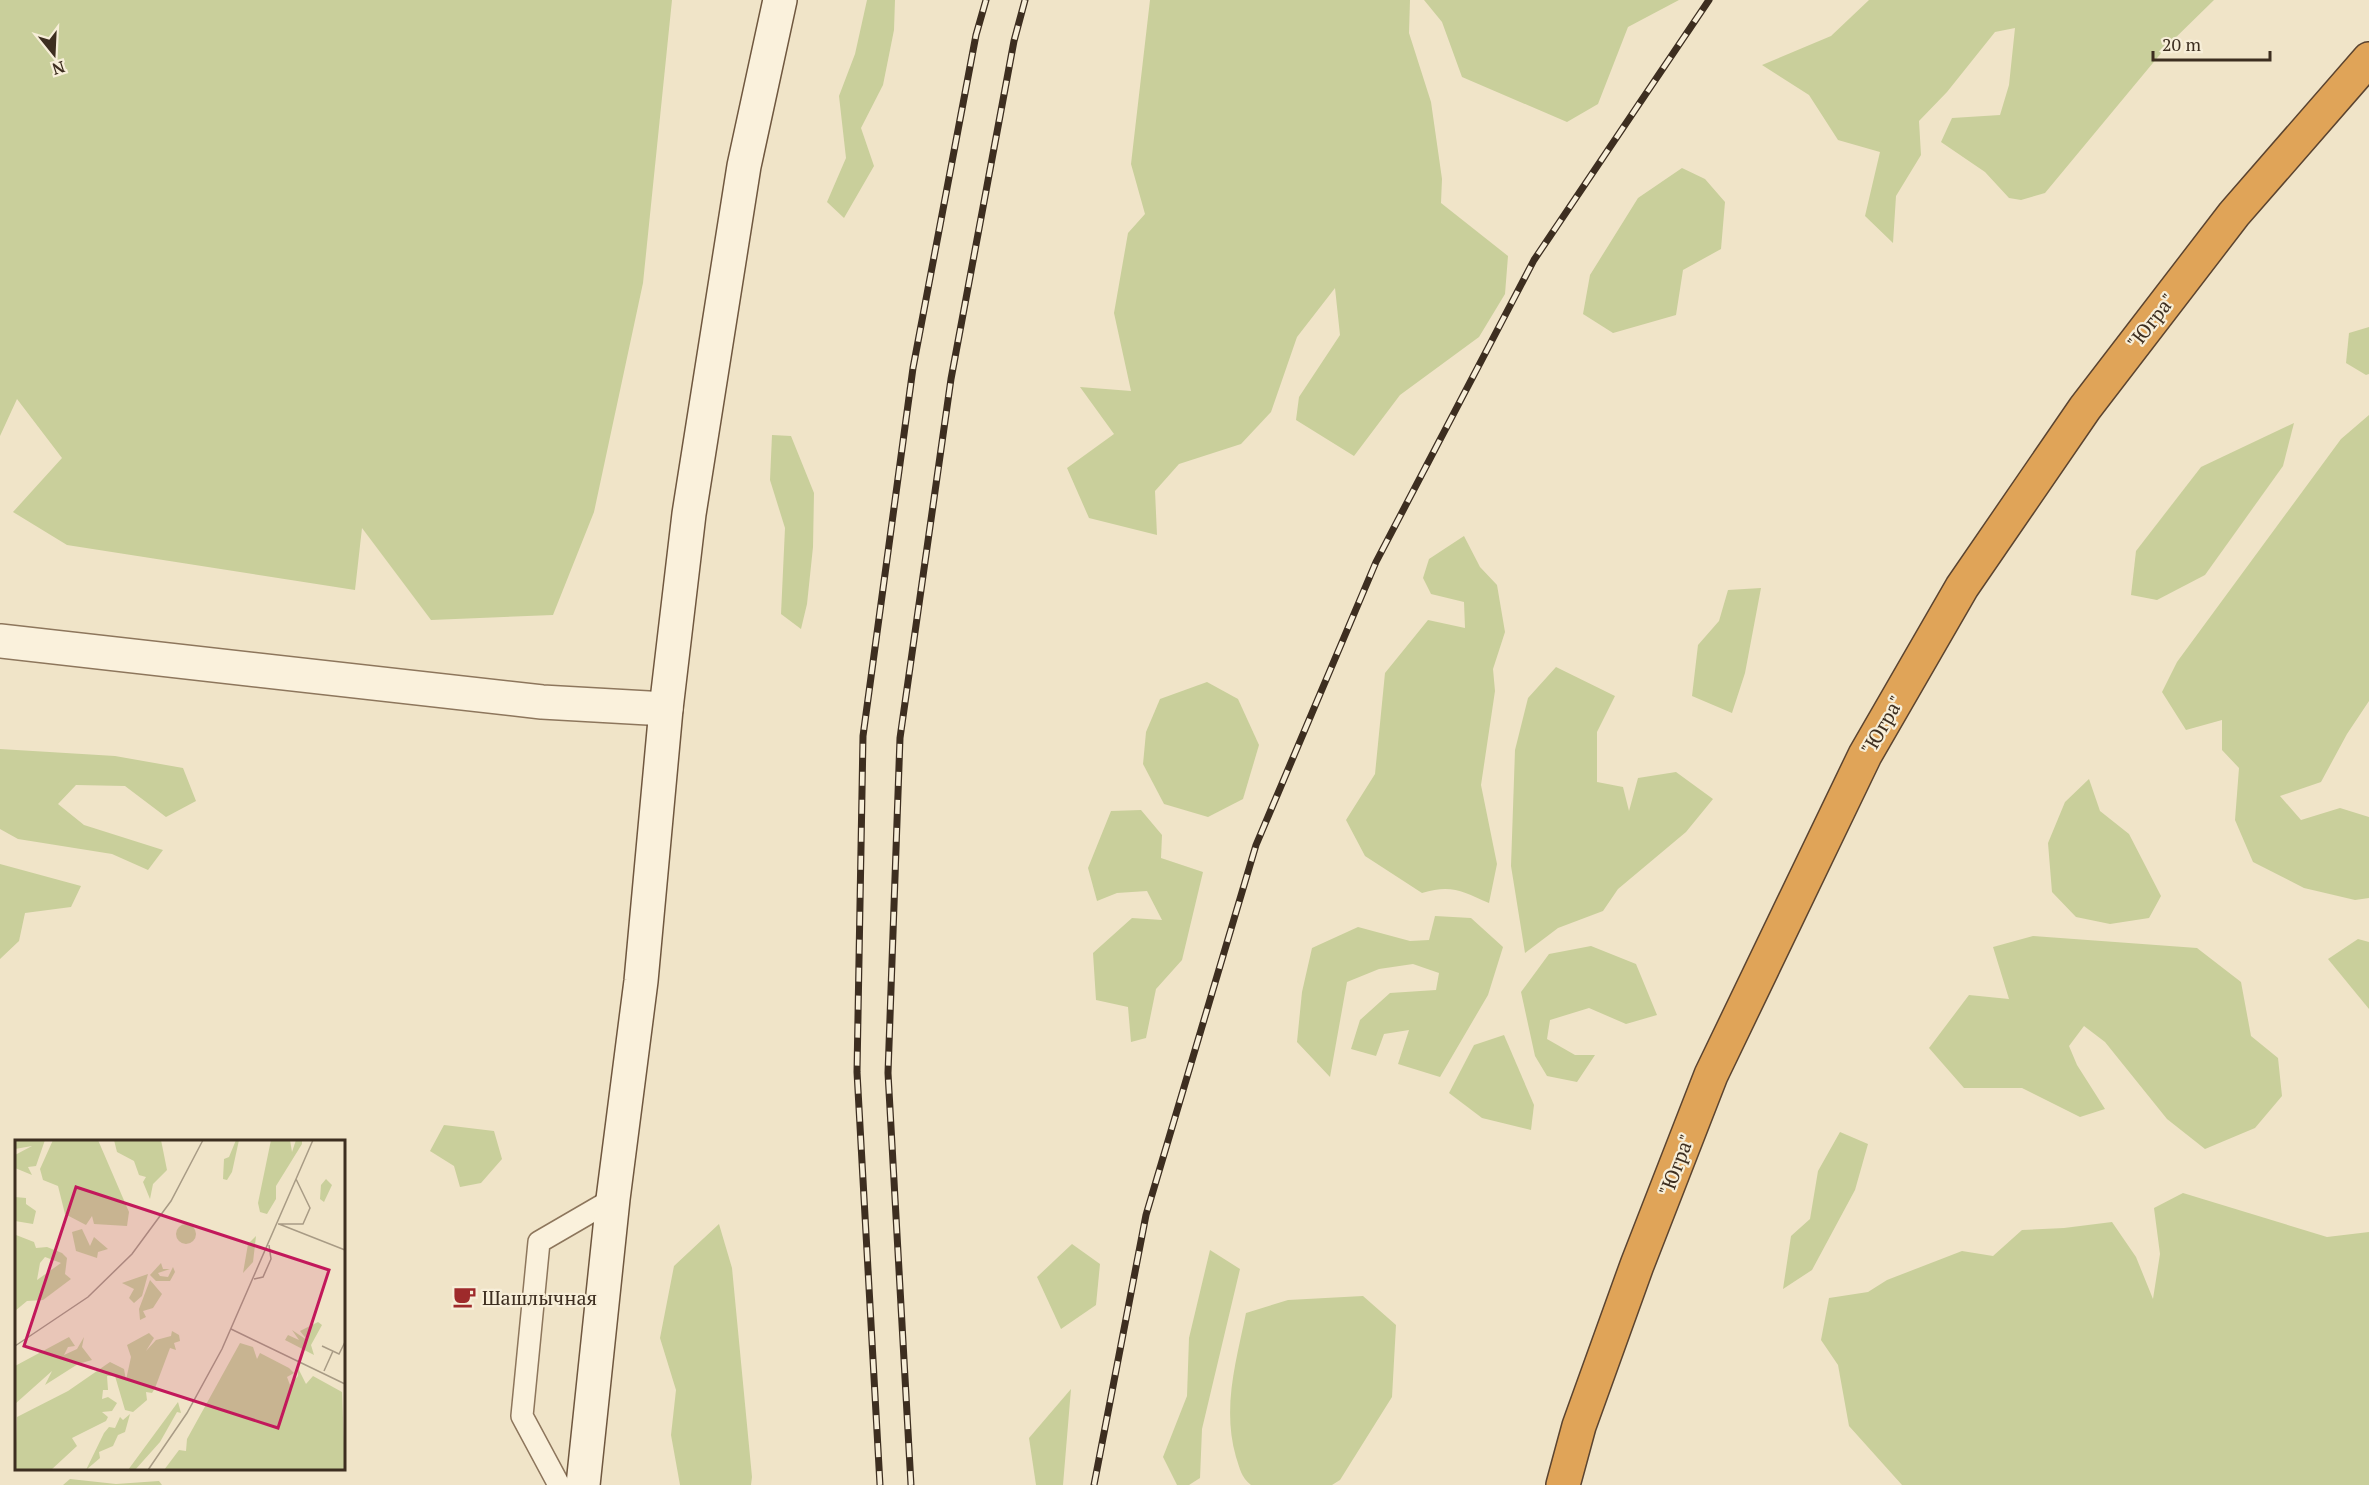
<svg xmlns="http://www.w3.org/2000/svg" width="2369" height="1485" viewBox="0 0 2369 1485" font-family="'PT Serif',serif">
<rect width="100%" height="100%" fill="#f0e4c8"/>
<g fill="#c9cf9b">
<polygon points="0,0 672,0 643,283 594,512 553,615 431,620 362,528 355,590 67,545 13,512 62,458 17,399 0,436"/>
<polygon points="867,0 895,0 894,30 883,85 861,128 874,166 844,218 827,202 846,158 839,96 855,54"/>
<polygon points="1150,0 1410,0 1409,33 1431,102 1442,179 1441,203 1508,256 1505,294 1479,337 1400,395 1354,456 1296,420 1299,397 1340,335 1335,288 1297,337 1271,412 1241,444 1179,464 1155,491 1157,535 1089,518 1067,468 1114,434 1080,387 1131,391 1114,313 1128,233 1145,214 1131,164"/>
<polygon points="1424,0 1679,0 1628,27 1598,104 1567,122 1462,77 1442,22"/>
<polygon points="1869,0 2214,0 2167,46 2045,193 2021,200 2009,198 1985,172 1941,142 1952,118 2000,115 2009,85 2015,28 1995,32 1947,92 1919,121 1921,155 1896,196 1893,243 1865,216 1880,152 1838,140 1809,95 1762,65 1831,36"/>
<polygon points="1682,168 1705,179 1725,202 1721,249 1683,270 1676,315 1613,333 1583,314 1590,275 1638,198"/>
<polygon points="2369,327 2369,374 2366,375 2346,363 2349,333"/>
<polygon points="2369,415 2369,701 2347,734 2321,782 2280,796 2301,820 2340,808 2369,817 2369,898 2355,900 2304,888 2253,862 2235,820 2239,768 2222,750 2222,720 2186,730 2162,692 2177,662 2341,439"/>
<polygon points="2294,423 2283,466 2205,575 2157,600 2131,595 2136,551 2201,467"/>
<polygon points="772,435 791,436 814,493 813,547 807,604 801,629 781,614 785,528 770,480"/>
<path d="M 1464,536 L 1480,567 L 1497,585 L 1505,632 L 1493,669 L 1495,691 L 1481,785 L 1497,864 L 1489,903 C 1462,891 1451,884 1422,893 L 1365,856 L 1346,820 L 1375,774 L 1385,673 L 1428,620 L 1465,628 L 1464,602 L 1431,594 L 1423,578 L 1429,559 Z"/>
<polygon points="1761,588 1745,673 1732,713 1692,696 1698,645 1719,621 1728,590"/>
<polygon points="1556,667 1615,696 1597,732 1597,782 1623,787 1629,811 1638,778 1676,772 1713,799 1686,832 1618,889 1603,911 1558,928 1525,953 1511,866 1515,750 1528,698"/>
<polygon points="1207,682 1238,699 1259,745 1243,799 1208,817 1164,804 1143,764 1146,732 1160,699"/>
<polygon points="0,749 115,756 183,768 196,801 166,817 125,786 76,785 58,804 84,825 163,850 148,870 112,854 18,839 0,829"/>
<polygon points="2089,779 2100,811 2129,834 2161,896 2149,918 2110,924 2076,917 2052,892 2048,843 2065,802"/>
<polygon points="1141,810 1162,835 1161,858 1203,872 1182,960 1156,989 1146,1038 1131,1042 1128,1007 1096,1000 1093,953 1132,918 1162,920 1147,891 1117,893 1097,901 1088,868 1111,811"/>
<polygon points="0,864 81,886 71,907 25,913 19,941 0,959"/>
<polygon points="1435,916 1471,918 1503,947 1488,995 1440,1077 1398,1064 1409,1030 1384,1034 1376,1056 1351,1049 1360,1020 1390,993 1436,990 1439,973 1413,964 1379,969 1347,982 1330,1077 1297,1042 1302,992 1312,948 1358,927 1410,941 1429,940"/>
<polygon points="2033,936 2197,948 2241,982 2251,1036 2278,1058 2282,1096 2255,1128 2205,1149 2167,1119 2105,1042 2084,1026 2069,1046 2077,1065 2105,1109 2080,1117 2022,1088 1964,1088 1929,1048 1969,995 2009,999 1993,947"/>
<polygon points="2358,939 2369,942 2369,1009 2328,959"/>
<polygon points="1591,946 1636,964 1657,1015 1626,1024 1589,1008 1550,1020 1547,1039 1575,1055 1595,1055 1577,1082 1547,1076 1535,1056 1521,992 1549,954"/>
<polygon points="1504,1035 1534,1105 1531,1130 1482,1118 1449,1093 1474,1045"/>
<polygon points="444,1125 494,1131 502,1159 481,1183 460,1187 454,1166 430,1151"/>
<polygon points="1840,1132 1868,1144 1855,1190 1812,1270 1783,1289 1791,1236 1810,1219 1818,1171"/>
<polygon points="2183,1193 2327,1237 2369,1232 2369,1485 1902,1485 1849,1426 1838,1365 1821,1340 1829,1298 1868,1292 1887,1280 1962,1251 1993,1256 2022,1230 2064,1228 2112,1222 2136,1257 2153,1299 2160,1254 2154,1208"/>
<polygon points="719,1224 732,1268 752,1477 751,1485 680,1485 671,1435 676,1390 660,1338 674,1266"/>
<polygon points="1072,1244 1100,1264 1096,1305 1061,1329 1037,1277"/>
<polygon points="1210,1250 1240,1269 1202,1429 1200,1478 1189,1485 1177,1485 1163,1457 1187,1396 1189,1338"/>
<path d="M 1363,1296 L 1396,1325 L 1392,1397 L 1340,1480 L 1332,1485 L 1251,1485 C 1241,1477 1240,1469 1236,1457 C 1222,1408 1236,1362 1246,1313 L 1288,1300 Z"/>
<polygon points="1071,1389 1063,1485 1036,1485 1029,1438"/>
<polygon points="70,1479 116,1484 159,1481 162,1485 63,1485"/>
</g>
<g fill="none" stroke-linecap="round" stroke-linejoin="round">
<defs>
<polyline id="lane" points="559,1485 522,1416 539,1242 613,1199"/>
<polyline id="street" points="0,641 542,702 666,709"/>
<polyline id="secondary" points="583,1485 613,1199 641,981 666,709 689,514 744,166 780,0"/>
<polyline id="highway" points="1563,1485 1579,1426 1637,1265 1711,1075 1865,755 1962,587 2085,408 2234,214 2369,59"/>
</defs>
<use href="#lane" stroke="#8d765c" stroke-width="24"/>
<use href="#street" stroke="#8d765c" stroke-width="36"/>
<use href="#secondary" stroke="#6f573f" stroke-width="36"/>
<use href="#highway" stroke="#5b4430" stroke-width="36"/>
<use href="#lane" stroke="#faf1dc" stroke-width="21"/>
<use href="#street" stroke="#faf1dc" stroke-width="33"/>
<use href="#secondary" stroke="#faf1dc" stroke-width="33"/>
<use href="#highway" stroke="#e0a458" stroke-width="33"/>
<defs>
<g id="rail">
<polyline points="880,1485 857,1072 863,736 913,368 976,35 986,0"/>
<polyline points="911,1485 888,1073 900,738 951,379 1014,41 1025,0"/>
<polyline points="1094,1485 1146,1215 1256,845 1376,562 1534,260 1709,0"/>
</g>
</defs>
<use href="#rail" stroke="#3d2e20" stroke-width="7"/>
<use href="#rail" stroke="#f7eed8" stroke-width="4.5" stroke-dasharray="14" stroke-linecap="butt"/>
</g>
<defs>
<symbol id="cafe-bare" viewBox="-9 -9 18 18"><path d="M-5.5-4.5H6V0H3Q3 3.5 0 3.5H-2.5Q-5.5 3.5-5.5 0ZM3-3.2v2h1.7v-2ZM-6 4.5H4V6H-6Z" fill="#9e2a2b" stroke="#f7eed8" stroke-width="2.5" paint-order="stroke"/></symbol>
</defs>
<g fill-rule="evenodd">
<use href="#cafe-bare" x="448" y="1280" width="33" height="33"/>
</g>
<g text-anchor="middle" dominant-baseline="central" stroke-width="4.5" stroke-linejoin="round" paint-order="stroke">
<g font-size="20" fill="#3d2e20" stroke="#f7eed8">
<text transform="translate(2151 321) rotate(-52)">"Югра"</text>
<text transform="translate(1882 725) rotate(-60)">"Югра"</text>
<text transform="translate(1676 1165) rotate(-69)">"Югра"</text>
</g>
<g font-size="20" fill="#3d2e20" stroke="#f7eed8" text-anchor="start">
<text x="482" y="1297">Шашлычная</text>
</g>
</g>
<g transform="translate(15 1140)">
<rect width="330" height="330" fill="#f0e4c8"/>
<path d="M 0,0 L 30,0 L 21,26 L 13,27 L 17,35 L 0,28 L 0,15 L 17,6 L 0,9 ZM 38,0 L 83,0 L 114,72 L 112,86 L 79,84 L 77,76 L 71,85 L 50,74 L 43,46 L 28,40 L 25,29 ZM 99,0 L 146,0 L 152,30 L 138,44 L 135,59 L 128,42 L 131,37 L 124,35 L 119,21 L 102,12 ZM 221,0 L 224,0 L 217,32 L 212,40 L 208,39 L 209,19 L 214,17 ZM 256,0 L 275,0 L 277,12 L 281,0 L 287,0 L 287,4 L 261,46 L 261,59 L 252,74 L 245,72 L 243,63 ZM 311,39 L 317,45 L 309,62 L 305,59 L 306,45 ZM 0,57 L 11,58 L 11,64 L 21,71 L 18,84 L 0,81 ZM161 94a10 10 0 1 1 20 0a10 10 0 1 1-20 0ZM 67,89 L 75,106 L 79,97 L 93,109 L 83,112 L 82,118 L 61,111 L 57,92 ZM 1,95 L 19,102 L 21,108 L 32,107 L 47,113 L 52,118 L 50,134 L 56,139 L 28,160 L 12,161 L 0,171 ZM 30,117 L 46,123 L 22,140 L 25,123 ZM 241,96 L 238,122 L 228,133 L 233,104 ZM 146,123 L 148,129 L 155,129 L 143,133 L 145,136 L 153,137 L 158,127 L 160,132 L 155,141 L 141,141 L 135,135 ZM 133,134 L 127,156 L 119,163 L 114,158 L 119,149 L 107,143 ZM 135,140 L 147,154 L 138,168 L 128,171 L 131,177 L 125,180 L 124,169 ZM 303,182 L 307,185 L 296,205 L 299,215 L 270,200 L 273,195 L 284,200 L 277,190 L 292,200 L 285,191 ZM 157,191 L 164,195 L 165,201 L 159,203 L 161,210 L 155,208 L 140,248 L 137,253 L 131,252 L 132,260 L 118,272 L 110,270 L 100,236 L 92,236 L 93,250 L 88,250 L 87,259 L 93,257 L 102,263 L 97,271 L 87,272 L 93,277 L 91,281 L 57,298 L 62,306 L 36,330 L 0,330 L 2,277 L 53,251 L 95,222 L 109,229 L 111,240 L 116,217 L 112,205 L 134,193 L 139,198 L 131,211 L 141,200 L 156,196 ZM 54,197 L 60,206 L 53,207 L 49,215 L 62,209 L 69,197 L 67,207 L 77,220 L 63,224 L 30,245 L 37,231 L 0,264 L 0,226 ZM 225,203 L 238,207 L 242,219 L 245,213 L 274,228 L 279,233 L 272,237 L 275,245 L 283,236 L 283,228 L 291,244 L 298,236 L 327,252 L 330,330 L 149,330 L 164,310 L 171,311 L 172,299 ZM 163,262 L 166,273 L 162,272 L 145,302 L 120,330 L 113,330 ZM 115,274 L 110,292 L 103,295 L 98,306 L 84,312 L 85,318 L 71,330 L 89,293 L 94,287 L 100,288 L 105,277 L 108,280 Z" fill="#c9cf9b" fill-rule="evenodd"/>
<path fill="none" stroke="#a89b85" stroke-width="1.5" d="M 263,84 L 288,84 L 295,68 L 281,39M 264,84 L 330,110M 239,139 L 248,137 L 256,119 L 254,105M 216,189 L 330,244M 0,206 L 73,157 L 117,114 L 156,61 L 188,0M 307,206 L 324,214 L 330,202M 309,231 L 318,211M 133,330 L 172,273 L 207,209 L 298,0"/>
<path fill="#c2185b" fill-opacity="0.15" stroke="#c2185b" stroke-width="3" d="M 61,47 L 314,130 L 263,288 L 9,206 Z"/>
<rect width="330" height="330" fill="none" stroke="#3d2e20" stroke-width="3"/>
</g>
<g transform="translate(54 54) rotate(162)" stroke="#f7eed8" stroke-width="4.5" paint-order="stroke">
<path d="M0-4.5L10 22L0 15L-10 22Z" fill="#3d2e20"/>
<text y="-9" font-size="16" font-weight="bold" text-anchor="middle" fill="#3d2e20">N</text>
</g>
<path d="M2153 51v9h117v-9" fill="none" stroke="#3d2e20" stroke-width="3"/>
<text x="2162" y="51" font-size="18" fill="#3d2e20" stroke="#f7eed8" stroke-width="4.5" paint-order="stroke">20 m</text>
</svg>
